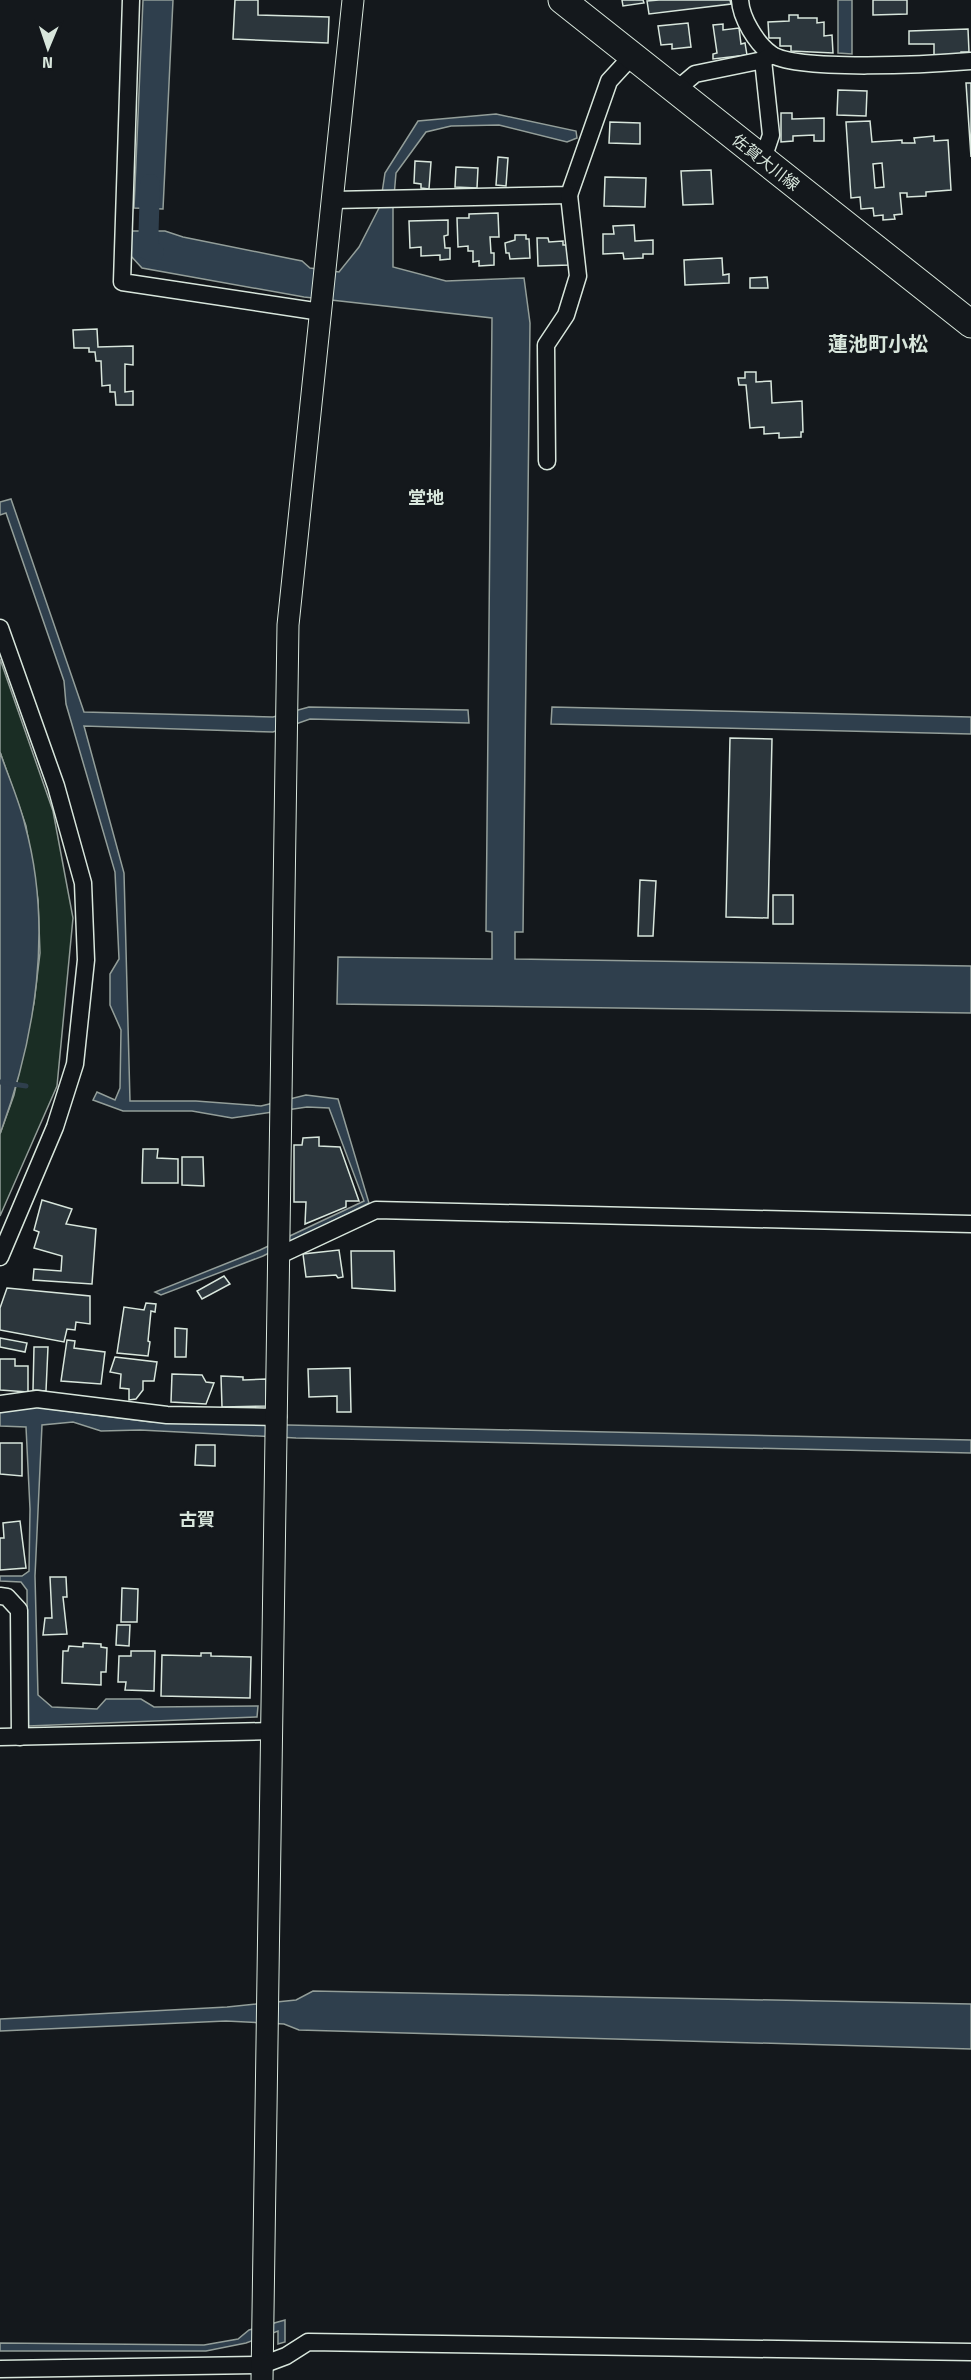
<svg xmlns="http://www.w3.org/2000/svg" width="971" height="2380" viewBox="0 0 971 2380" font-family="'Titillium Web','Noto Sans JP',sans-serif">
<rect width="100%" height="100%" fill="#14181c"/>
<polygon fill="#1a2d24" stroke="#939e99" stroke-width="1.5" points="0,659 53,811 73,918 57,1086 0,1216 0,1134 14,1095 34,1003 40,953 38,900 26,826 0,752"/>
<g fill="#2f3f4d" stroke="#939e99" stroke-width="1.5">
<polygon points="143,0 173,0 163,209 134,208"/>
<polygon points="838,0 852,0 852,54 838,53"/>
<polygon points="496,114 576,131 577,138 567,142 499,125 451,126 426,132 396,173 393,208 393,267 446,281 524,278 530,323 523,932 515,932 515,959 971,966 971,1013 337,1004 338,957 492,959 492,932 486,931 492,318 304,297 142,268 130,255 131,231 165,231 183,237 302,261 310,268 339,272 359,247 380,206 385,173 418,121"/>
<polygon points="11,499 84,712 273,717 309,707 468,710 469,723 310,719 273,732 84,726 124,873 130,1101 196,1101 261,1106 306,1095 338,1099 369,1203 263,1256 161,1295 155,1292 260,1250 364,1201 329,1108 307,1107 232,1118 192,1111 123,1111 93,1100 97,1092 115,1100 120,1088 121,1030 110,1005 110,974 119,959 115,872 66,704 64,681 6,513 0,515 0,502"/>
<polygon points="552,707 971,717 971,734 551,724"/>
<path d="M 0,752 C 8,776 19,800 25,825 C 53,927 36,1037 0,1134 Z"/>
<polygon points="0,1407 34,1407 151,1422 971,1440 971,1453 296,1438 140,1430 101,1431 73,1422 42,1425 35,1576 38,1695 52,1707 97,1709 106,1699 141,1699 154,1707 258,1706 257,1717 28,1726 27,1590 21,1582 0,1581 0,1576 22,1576 29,1571 30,1509 26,1427 0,1426"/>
<polygon points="313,1991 971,2004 971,2049 299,2030 284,2024 226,2021 0,2031 0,2019 227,2007 296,2000"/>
<polygon points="285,2320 285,2342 278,2344 278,2331 246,2343 206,2351 0,2351 0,2343 204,2345 238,2339 249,2330"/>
</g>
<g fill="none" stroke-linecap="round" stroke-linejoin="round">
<polyline stroke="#2f3f4d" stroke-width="5" points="0,1082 26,1086"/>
<polyline stroke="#2f3f4d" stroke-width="20" points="150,184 148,250 154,252"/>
</g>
<g fill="#2c363c" stroke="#d8e6dc" stroke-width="1.5" fill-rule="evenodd">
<polygon points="235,0 258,0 258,15 329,17 328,43 233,39"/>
<polygon points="622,0 643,0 644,3 623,6"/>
<polygon points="659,0 730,0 731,4 649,14 647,1"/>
<polygon points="873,0 907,0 907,14 873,15"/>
<polygon points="789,15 798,15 798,18 817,18 817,23 824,22 824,36 832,35 833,53 791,51 791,46 780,46 780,38 769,38 768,22 789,21"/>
<polygon points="688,23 691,47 672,49 672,44 661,45 658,26"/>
<polygon points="723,24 723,30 739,28 741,44 745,43 747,55 713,59 713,54 717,53 713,25"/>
<polygon points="968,29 969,52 961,52 961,54 934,55 934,44 909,44 909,31"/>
<polygon points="966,83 971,83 971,157"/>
<polygon points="838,90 867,91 866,116 837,115"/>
<polygon points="781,113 792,113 792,119 824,118 824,141 814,141 814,135 793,136 793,141 781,142"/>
<path d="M 870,121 L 872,142 L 902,140 L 902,143 L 915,143 L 914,138 L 934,136 L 934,141 L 948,140 L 951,190 L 926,192 L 926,196 L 907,197 L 907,193 L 900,193 L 902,214 L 894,215 L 895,219 L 883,220 L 883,215 L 874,216 L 873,208 L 861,209 L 860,197 L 851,198 L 846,122 ZM 882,163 L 884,187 L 875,188 L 873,164 Z"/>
<polygon points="610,122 640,123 640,144 609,143"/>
<polygon points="498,157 508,158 506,186 496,185"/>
<polygon points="415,161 431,162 429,189 421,188 421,184 414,183"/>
<polygon points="456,167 478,168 477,188 455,187"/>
<polygon points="711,170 713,204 683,205 681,171"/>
<polygon points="605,177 646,178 645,207 604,206"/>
<polygon points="498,213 499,237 490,237 491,253 494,253 494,265 479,266 479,261 473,262 473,251 468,251 468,246 458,247 457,218 469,218 469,214"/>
<polygon points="448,220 448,235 444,236 445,248 450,248 450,259 440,260 440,255 421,256 421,247 410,248 409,221"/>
<polygon points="634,225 635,241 653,240 653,254 643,254 643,258 624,259 623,253 603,254 603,234 614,234 613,226"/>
<polygon points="515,235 526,235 526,239 529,239 530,258 510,259 509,253 506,253 505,243 515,240"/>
<polygon points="537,238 548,238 549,242 563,241 563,245 568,245 569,265 538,266"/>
<polygon points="722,258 723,275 729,274 729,283 685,285 684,260"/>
<polygon points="767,277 768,288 750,288 750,278"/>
<polygon points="97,329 98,347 133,346 133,365 125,364 125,392 133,391 133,405 116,405 115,392 110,392 110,385 102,386 101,361 96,361 95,352 89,352 89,348 74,348 73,330"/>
<polygon points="745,372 756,372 756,382 771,381 772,403 802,401 803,432 801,432 801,437 779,438 779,433 764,434 764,427 750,428 746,385 739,385 738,378 745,378"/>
<polygon points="730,738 772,739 768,918 726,917"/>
<polygon points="640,880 656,881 653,936 638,936"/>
<rect x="773" y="895" width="20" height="29"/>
<polygon points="319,1137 319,1146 340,1147 359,1201 346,1201 346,1207 305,1224 306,1202 294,1202 294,1145 302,1145 303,1138"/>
<polygon points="143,1149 158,1149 157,1158 178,1159 178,1183 142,1183"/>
<polygon points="182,1157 203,1157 204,1186 182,1185"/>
<polygon points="42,1200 72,1209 66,1224 96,1229 92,1284 33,1280 34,1269 61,1271 62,1256 34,1248 39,1232 34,1230"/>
<polygon points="339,1250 343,1277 338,1278 336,1275 306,1277 303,1254"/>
<polygon points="351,1251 394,1251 395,1291 352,1288"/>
<polygon points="224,1276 230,1284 202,1299 197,1291"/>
<polygon points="7,1288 90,1296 90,1324 76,1322 75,1330 67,1329 64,1342 0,1330 0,1308"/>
<polygon points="146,1303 156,1304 155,1312 151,1311 148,1341 150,1342 148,1356 117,1353 124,1307 144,1310"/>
<polygon points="175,1328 187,1329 186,1357 175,1357"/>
<polygon points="0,1338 27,1343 25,1352 0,1347"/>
<polygon points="67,1340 75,1341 74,1348 105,1352 101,1384 61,1381"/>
<polygon points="34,1347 48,1347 46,1391 33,1390"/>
<polygon points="115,1357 157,1362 154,1381 143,1381 143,1390 136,1399 129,1400 129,1389 120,1388 121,1374 110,1372"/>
<polygon points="0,1359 15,1359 15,1366 28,1366 28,1392 0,1390"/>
<polygon points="350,1368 351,1412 337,1412 337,1396 309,1397 308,1369"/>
<polygon points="172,1374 202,1375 206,1382 214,1383 206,1404 171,1402"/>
<polygon points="221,1376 243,1377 243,1380 266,1379 266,1406 222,1407"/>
<polygon points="0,1443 22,1443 22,1476 0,1474"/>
<polygon points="196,1445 215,1445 215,1466 195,1465"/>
<polygon points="20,1521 26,1568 0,1570 0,1538 4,1538 3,1523"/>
<polygon points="50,1577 66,1577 67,1597 63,1597 67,1634 43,1635 45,1618 52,1618"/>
<polygon points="122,1588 138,1589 137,1622 121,1622"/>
<polygon points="117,1625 130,1625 129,1646 116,1645"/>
<polygon points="83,1643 101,1644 101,1647 107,1648 106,1672 101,1672 101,1685 62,1683 63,1651 68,1651 69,1646 83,1647"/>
<polygon points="131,1651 155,1651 154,1691 125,1690 126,1682 118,1682 119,1656 131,1656"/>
<polygon points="201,1653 211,1653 211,1656 251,1657 250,1698 161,1696 162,1655 201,1656"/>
</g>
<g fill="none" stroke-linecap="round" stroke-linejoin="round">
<defs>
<g id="minor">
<polyline points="131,0 122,282 321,312"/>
<path d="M 740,0 C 741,18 756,43 771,54 C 797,72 935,64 971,61"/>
<polyline points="676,90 695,74 763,60"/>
<polyline points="763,159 771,135 763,60 772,55"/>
<polyline points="333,200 569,195 609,81 632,56"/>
<polyline points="547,461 546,345 566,315 578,276 569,195"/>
<polyline points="0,628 56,786 83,883 86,960 75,1064 55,1127 0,1257"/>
<polyline points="280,1255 376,1210 971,1224"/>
<polyline points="0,1404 37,1399 167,1415 278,1417"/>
<polyline points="0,1596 7,1597 19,1610 20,1737"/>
<polyline points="0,1737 273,1731"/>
<polyline points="0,2369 262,2365 286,2356 308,2342 971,2352"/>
</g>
<polyline id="tertiary" points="262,2380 288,625 353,0"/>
<polyline id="primary" points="562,0 971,324"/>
</defs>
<use href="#minor" stroke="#d8e6dc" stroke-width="19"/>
<use href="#tertiary" stroke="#d8e6dc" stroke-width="23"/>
<use href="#primary" stroke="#d8e6dc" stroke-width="29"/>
<use href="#minor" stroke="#14181c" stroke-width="16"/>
<use href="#tertiary" stroke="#14181c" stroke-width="21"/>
<use href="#primary" stroke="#14181c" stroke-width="27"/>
</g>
<g text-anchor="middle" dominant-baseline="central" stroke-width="4.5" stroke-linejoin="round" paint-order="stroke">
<g font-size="16" fill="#d8e6dc" stroke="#14181c">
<text transform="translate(766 162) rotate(38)">佐賀大川線</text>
</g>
<g font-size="18" font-weight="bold" fill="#d8e6dc" stroke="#14181c">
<text x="426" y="497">堂地</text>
<text x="197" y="1519">古賀</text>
</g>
<g font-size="20" font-weight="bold" fill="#d8e6dc" stroke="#14181c">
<text x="878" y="343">蓮池町小松</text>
</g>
</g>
<g transform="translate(48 48) rotate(182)" stroke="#14181c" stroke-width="4.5" paint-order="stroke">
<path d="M0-4.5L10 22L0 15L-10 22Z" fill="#d8e6dc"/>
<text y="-9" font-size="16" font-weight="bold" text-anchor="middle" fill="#d8e6dc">N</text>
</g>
</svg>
